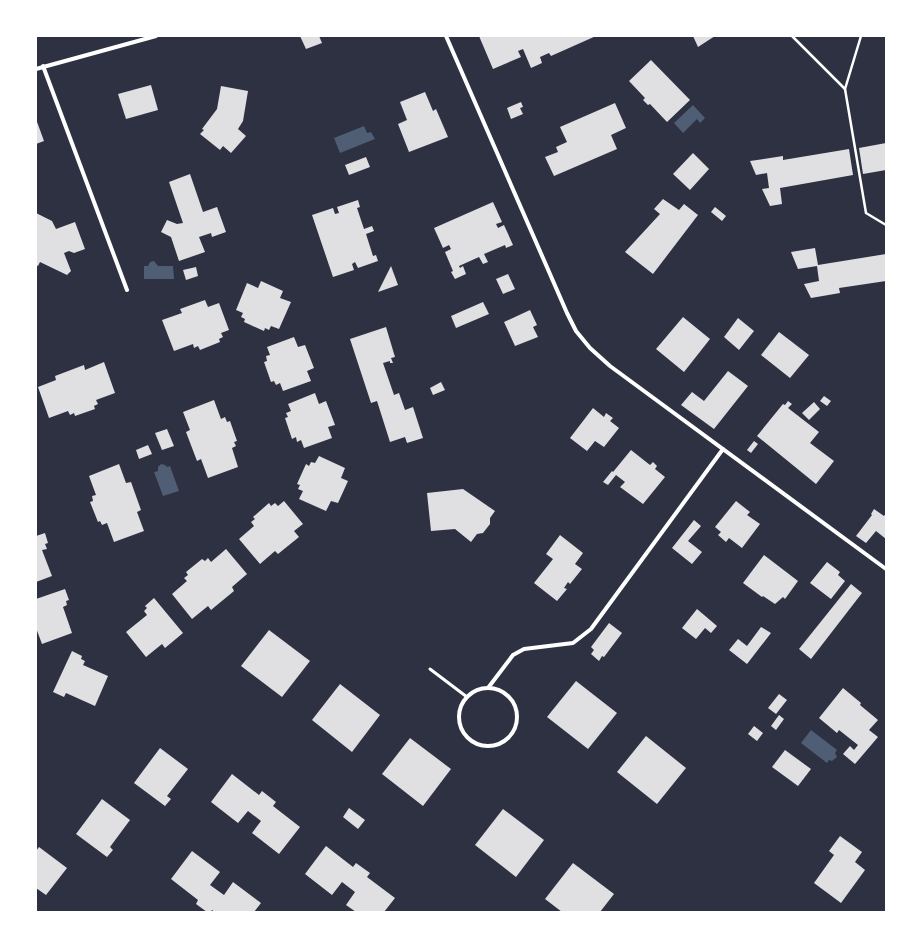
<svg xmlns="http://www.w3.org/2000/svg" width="922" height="948" viewBox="0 0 922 948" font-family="'Work Sans',sans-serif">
<rect width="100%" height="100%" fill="#2d3142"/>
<g fill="#4f5d75">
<polygon points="693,105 705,118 700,123 697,119 683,133 674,123"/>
<polygon points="364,126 367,133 371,132 375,139 340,153 334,138"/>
<polygon points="154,261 158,266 173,266 174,279 144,279 144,266 148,266 150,262"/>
<polygon points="161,464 165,465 167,467 170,466 179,491 163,496 154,472 158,471 158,467"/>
<polygon points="811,730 837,750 835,753 837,757 832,761 829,760 827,763 801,743"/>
</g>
<g fill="#e0e0e3">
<polygon points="300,36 319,36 322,43 306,49"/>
<polygon points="479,36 596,36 551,56 549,53 540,57 542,63 531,68 523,49 518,51 521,57 493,69"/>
<polygon points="693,36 715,36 698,47"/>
<polygon points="651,60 690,100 667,122 650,104 648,105 643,100 645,98 629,81"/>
<polygon points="151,85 158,110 126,119 118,94"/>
<polygon points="221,86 248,91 243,121 238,129 246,136 231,153 223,146 220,150 200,134 204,130 202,129 217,109"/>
<polygon points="425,92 433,111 436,109 448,137 409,152 398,124 407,120 400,102"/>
<polygon points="521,102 523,107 520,108 523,114 511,119 507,108"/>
<polygon points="615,103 626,128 611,135 617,149 554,176 545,157 558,152 556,147 567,142 560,127"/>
<polygon points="36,119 44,141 36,144"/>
<polygon points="886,143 886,170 863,174 859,148"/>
<polygon points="849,149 853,175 780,188 782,204 770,206 762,189 769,188 767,173 756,175 750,161 783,156 783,160"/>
<polygon points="693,153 709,169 690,190 673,174"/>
<polygon points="366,157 370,167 349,175 345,165"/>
<polygon points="190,174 203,212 217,207 226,232 212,237 211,233 199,237 205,252 179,261 171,237 161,232 167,220 177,224 183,223 169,182"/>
<polygon points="663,199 679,210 684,204 698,215 653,274 625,252 660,214 654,209"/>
<polygon points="358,200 360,207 357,208 364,229 372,226 374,231 366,234 373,256 376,255 378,261 358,268 355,262 352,264 354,270 333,277 312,215 333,208 335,214 339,213 337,207"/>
<polygon points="493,202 502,222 496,224 498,228 504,225 513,245 506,248 505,245 484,254 488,262 483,264 479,257 459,266 460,268 463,266 466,274 455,279 451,272 453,271 445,252 451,249 449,245 443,248 434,228"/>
<polygon points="715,207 726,216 722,221 711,212"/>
<polygon points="36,213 52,221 56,229 75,222 85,249 74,253 69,251 64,253 71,271 67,275 40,262 38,266 36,265"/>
<polygon points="815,248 818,265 886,254 886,281 839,288 840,293 811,298 804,284 819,281 817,266 798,269 791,252"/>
<polygon points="391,266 398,285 378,292"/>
<polygon points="196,267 198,276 186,280 183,270"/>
<polygon points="508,274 515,289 503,294 496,279"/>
<polygon points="261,281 283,291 280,298 291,302 279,329 271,326 269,330 265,328 264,331 244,322 245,319 241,317 243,313 236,310 247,283 258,288"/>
<polygon points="205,300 208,307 219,303 229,330 221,333 223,337 219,339 220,342 200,350 198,346 194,348 193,344 174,351 162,320 182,313 180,309"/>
<polygon points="483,302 489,314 456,328 451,316"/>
<polygon points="530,310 537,325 533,327 538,337 515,346 504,322"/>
<polygon points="683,317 710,339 684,372 656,349"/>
<polygon points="738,318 754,331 739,350 724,337"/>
<polygon points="386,327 395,357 391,358 393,363 390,363 390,361 383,363 394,395 399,393 405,410 413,407 423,438 407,443 405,437 390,442 377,401 371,403 350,339"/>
<polygon points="779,332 809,355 790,378 761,355"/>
<polygon points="294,337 298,347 305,345 314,368 307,371 311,381 283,391 280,383 276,385 274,381 271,382 264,362 267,361 266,356 270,355 267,347"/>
<polygon points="104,362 115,393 96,400 98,404 94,406 95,409 75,416 74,413 70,415 68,411 49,418 38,387 56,380 55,376 84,365 85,370"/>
<polygon points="728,371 748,386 714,429 681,405 692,392 704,401"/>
<polygon points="441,382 445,390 433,395 430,388"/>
<polygon points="315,393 319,404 326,401 335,425 328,427 332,438 304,448 301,440 297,442 296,437 292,439 285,418 288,417 286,413 291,411 288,404"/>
<polygon points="824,396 831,401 827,406 820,401"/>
<polygon points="214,400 221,419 225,417 227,422 230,421 237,441 234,442 236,446 232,448 238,467 208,478 201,459 197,461 186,432 190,430 183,412"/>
<polygon points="788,401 792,404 788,408 819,432 810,443 834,461 816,484 757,436 783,404 785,405"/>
<polygon points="814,402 820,409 809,420 802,413"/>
<polygon points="593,408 604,417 606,413 613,418 610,421 619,428 604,447 595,441 587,451 570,438"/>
<polygon points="167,429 174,446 162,450 155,433"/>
<polygon points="754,441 758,444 751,453 747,450"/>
<polygon points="148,445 152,454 139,459 136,450"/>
<polygon points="631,450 650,465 653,462 657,466 655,469 665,477 643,504 620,487 625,482 616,475 608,485 603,482 612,471 613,472"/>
<polygon points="319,456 345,468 341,478 348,481 338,503 331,501 326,511 299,499 303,491 298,489 300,485 297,484 306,464 309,466 311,462 315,463"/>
<polygon points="119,464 126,483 131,482 141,510 137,512 144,531 114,542 107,523 102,525 100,521 98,522 90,502 93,501 92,496 96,495 89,476"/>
<polygon points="463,489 495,511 490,518 490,524 483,533 477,534 471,542 455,529 431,531 427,493"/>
<polygon points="284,501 303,524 294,531 299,537 278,554 275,551 260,564 239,539 254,526 251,522 255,519 253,517 269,503 271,506 275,503 278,506"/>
<polygon points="736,501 750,512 747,515 760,524 742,548 729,538 726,542 718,535 721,532 715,527"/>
<polygon points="874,509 884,516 886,513 886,539 876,531 866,543 856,536 872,515 871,514"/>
<polygon points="694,520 701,526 688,541 702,552 692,564 672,548"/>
<polygon points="45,533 48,543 45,544 47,549 42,550 52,576 36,582 36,536"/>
<polygon points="560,535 583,553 575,564 582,569 570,584 568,582 564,588 567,589 557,601 534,583 553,559 546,554"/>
<polygon points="226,549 247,574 232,587 234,591 211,610 208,606 192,619 172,594 187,581 184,578 188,575 186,572 202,559 205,561 208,558 211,562"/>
<polygon points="764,555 798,581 785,599 783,597 775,604 763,596 762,597 743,583"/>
<polygon points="827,562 840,572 838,575 845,581 831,599 810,583"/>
<polygon points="851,584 862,593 811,659 799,649"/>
<polygon points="65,589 69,600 66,601 67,605 63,607 72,633 42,644 36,628 36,599"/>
<polygon points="154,598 183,633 165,648 162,644 146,657 126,632 147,615 144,611 147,608 145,606"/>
<polygon points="697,609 717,626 711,633 705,628 696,639 682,628"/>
<polygon points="609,623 622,633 604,657 602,656 599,661 591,654 594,650 591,647"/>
<polygon points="761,627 771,633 747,664 729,650 738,639 747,646"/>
<polygon points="269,630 310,661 282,697 241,666"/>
<polygon points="72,651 82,656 81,659 85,661 83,665 108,676 95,706 66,693 64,697 53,692"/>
<polygon points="576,681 617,713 588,749 547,717"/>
<polygon points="340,684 380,715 352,752 312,720"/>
<polygon points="843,688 861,703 860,705 878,720 869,730 878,737 855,764 843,754 850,746 854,750 858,745 839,730 837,733 819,718"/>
<polygon points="779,694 787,700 776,714 768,708"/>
<polygon points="779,715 784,719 776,730 771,726"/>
<polygon points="754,726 763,733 757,741 748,734"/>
<polygon points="646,736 686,768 657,804 617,772"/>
<polygon points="410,738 451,769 423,806 382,774"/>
<polygon points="160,748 188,769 167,796 171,799 165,806 134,783"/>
<polygon points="785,750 811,769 798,786 772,767"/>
<polygon points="232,774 259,795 262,791 276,802 273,806 300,827 279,854 252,833 261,821 248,811 238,823 211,802"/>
<polygon points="102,799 130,820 110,847 113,850 107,857 76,834"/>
<polygon points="349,808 365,820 358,829 343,817"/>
<polygon points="503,809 544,840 516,877 475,845"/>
<polygon points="840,836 862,852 855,862 865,870 841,903 814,883 834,855 829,851"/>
<polygon points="326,846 353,867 356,863 370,873 367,877 395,898 384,912 356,912 346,905 355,892 342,882 332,895 305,874"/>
<polygon points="39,847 67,868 46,895 36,888 36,851"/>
<polygon points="192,851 220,872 210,885 224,895 233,882 261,903 254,912 215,912 212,910 211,912 207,912 196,904 198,900 171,879"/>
<polygon points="573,863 614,894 600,912 562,912 545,899"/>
</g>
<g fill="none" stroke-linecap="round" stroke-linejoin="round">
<g stroke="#fff" stroke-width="2.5">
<polyline points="792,36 845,89"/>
<polyline points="861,36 845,89 866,213 886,225"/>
</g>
<polyline stroke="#fff" stroke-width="3" points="430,669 467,697"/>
<g stroke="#fff" stroke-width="4">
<polyline points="446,36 567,313 576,331 590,348 610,366 886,569"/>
<polyline points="43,66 127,290"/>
<polyline points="36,69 156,36"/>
<circle cx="488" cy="717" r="29"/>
<polyline points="488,688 513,655 524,649 573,643 591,629 723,449"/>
</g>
</g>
<rect width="922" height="948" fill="none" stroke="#ffffff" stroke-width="74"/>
</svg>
